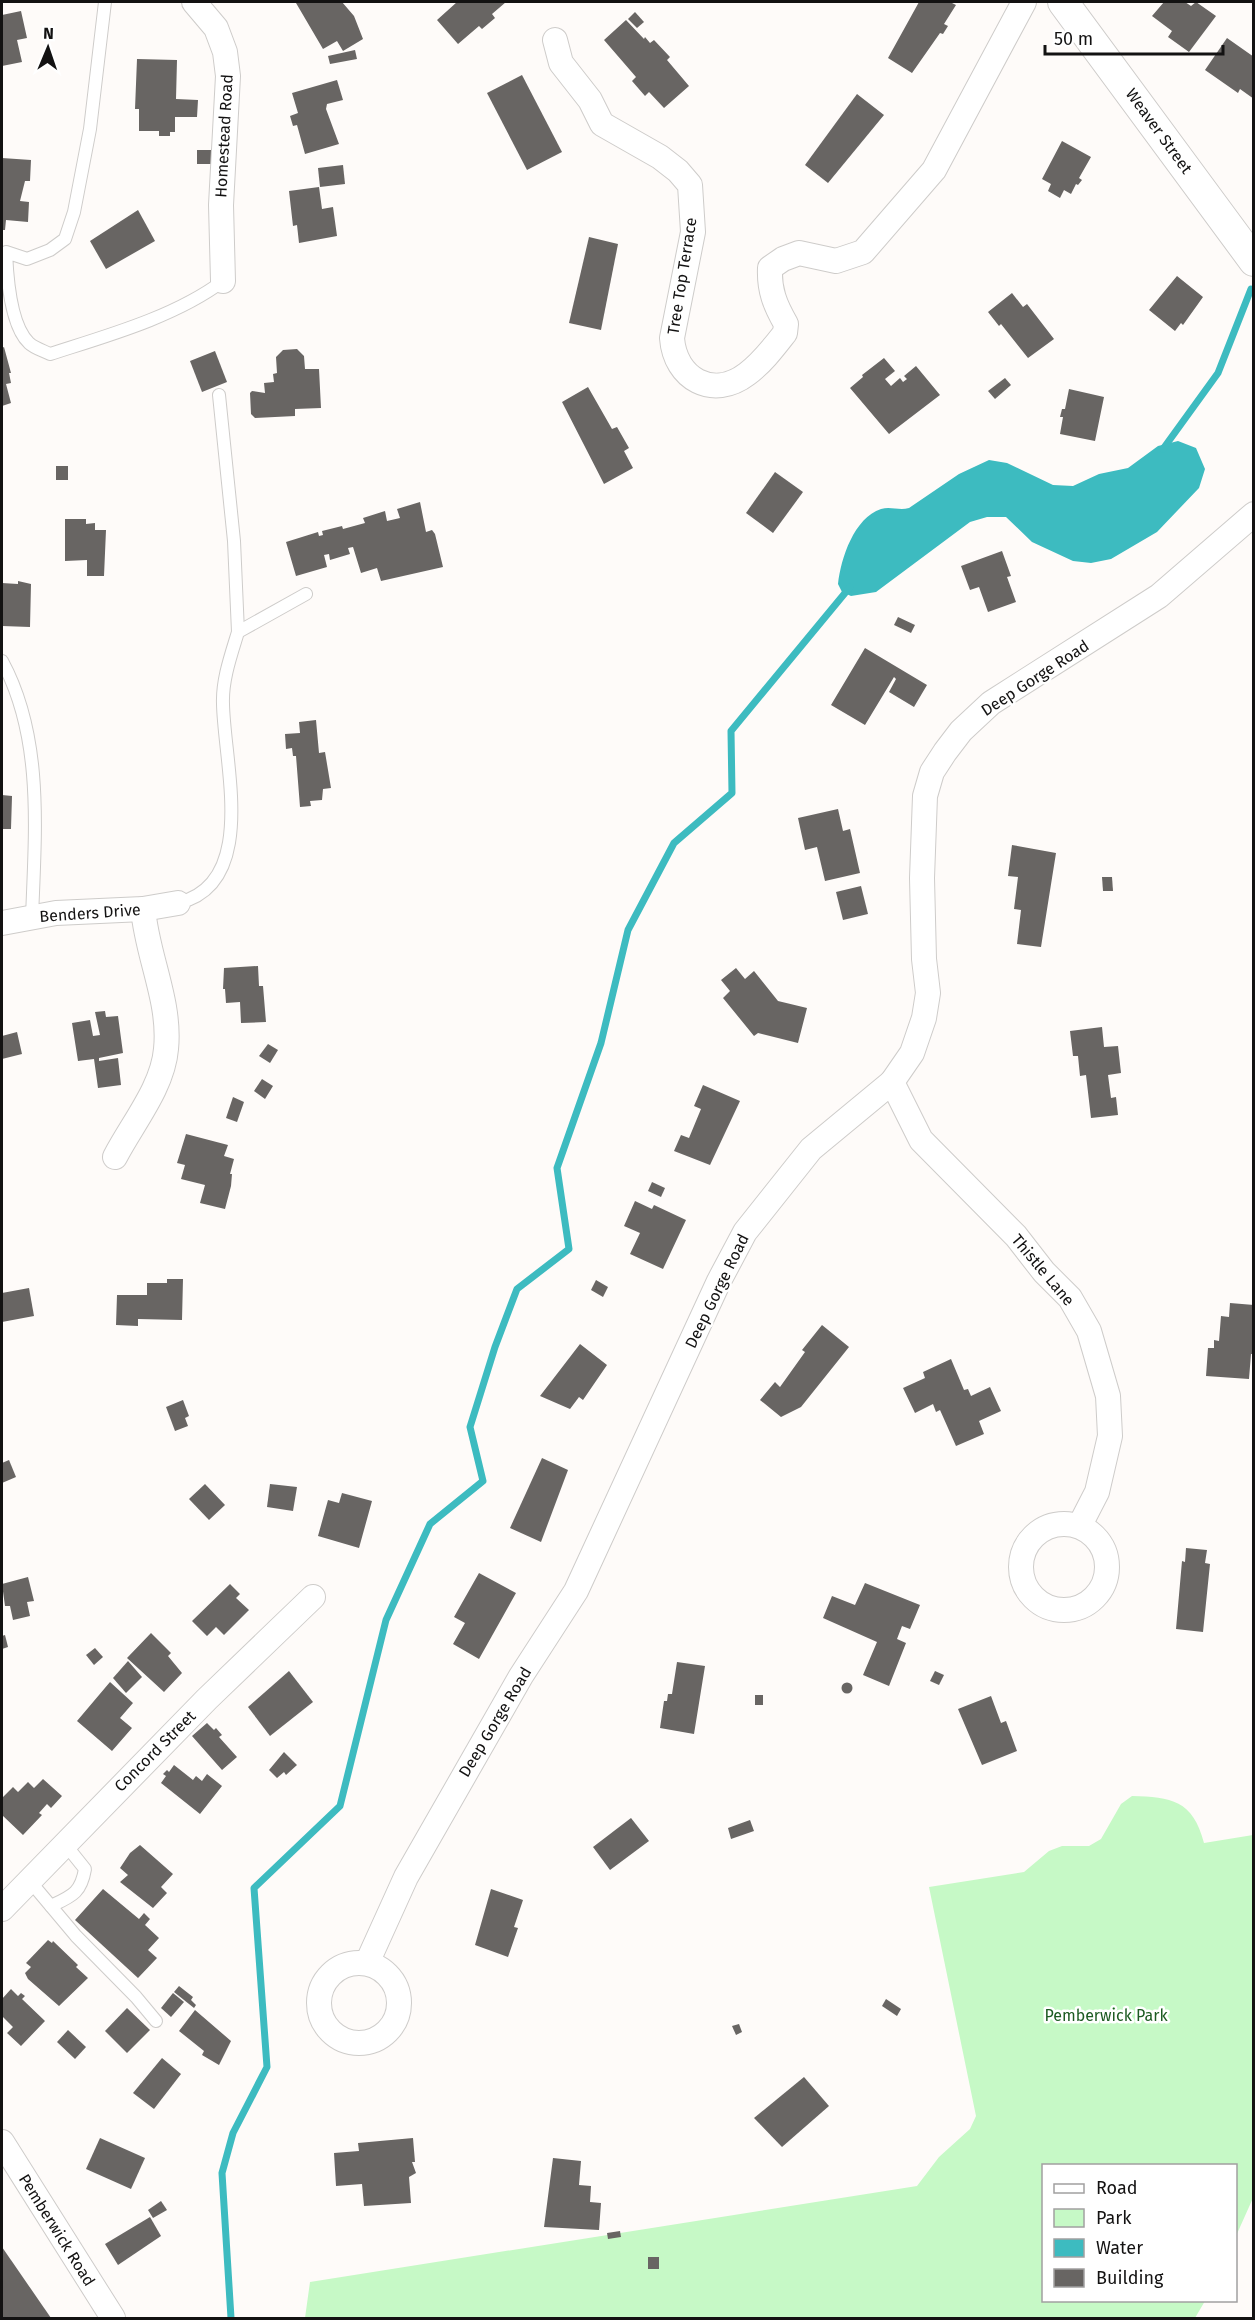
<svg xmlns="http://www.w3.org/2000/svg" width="1255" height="2320" viewBox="0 0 1255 2320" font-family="'Fira Sans',sans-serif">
<rect width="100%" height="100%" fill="#fefbf9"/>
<path fill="#c6f9c6" d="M 1132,1796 C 1171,1797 1193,1800 1204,1843 L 1253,1835 L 1253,2198 L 1236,2236 L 1236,2166 L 1044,2166 L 1044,2300 L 1205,2301 L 1195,2318 L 305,2318 L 310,2282 L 917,2186 L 939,2157 L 970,2129 L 976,2116 L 929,1887 L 1024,1872 L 1049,1851 L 1062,1846 L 1089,1846 L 1101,1839 L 1121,1804 Z"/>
<path fill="#3dbbc0" d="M 1178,441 L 1196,448 L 1205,469 L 1199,488 L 1157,532 L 1111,559 L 1091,563 L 1073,561 L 1032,542 L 1006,517 L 987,517 L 970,522 L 876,592 L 851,596 L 842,592 L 838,584 C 841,558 854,518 881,509 C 891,506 899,511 909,508 L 959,474 L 989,460 L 1007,463 L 1053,485 L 1073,486 L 1099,474 L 1128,468 L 1158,446 Z"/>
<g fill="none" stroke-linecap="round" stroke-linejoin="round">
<g stroke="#3dbbc0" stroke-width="7">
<polyline points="1163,449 1218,373 1251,289"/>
<polyline points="231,2318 222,2173 233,2133 267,2067 254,1888 340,1806 386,1620 430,1524 483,1481 470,1427 495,1347 517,1289 569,1249 557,1168 601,1043 628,930 674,843 732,793 731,731 850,587"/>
</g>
</g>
<g fill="#686563">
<polygon points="298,2 342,2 354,16 363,39 343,51 337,41 323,49 296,3"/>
<polygon points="457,2 506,2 492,14 495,18 482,29 479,26 458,44 437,20"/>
<polygon points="919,2 950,2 956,5 944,24 948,26 943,34 940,33 912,73 888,58"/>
<polygon points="1164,2 1185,2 1191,6 1196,2 1216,16 1189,52 1168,37 1172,31 1152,16"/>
<polygon points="21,11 27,38 17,40 22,62 2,66 2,15"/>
<polygon points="635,12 644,22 637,28 628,19"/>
<polygon points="626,20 644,39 645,37 650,43 654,40 670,57 667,60 689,86 664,108 649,92 645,96 632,81 636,77 604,40"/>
<polygon points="1227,38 1254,57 1254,99 1240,89 1238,93 1205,70"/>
<polygon points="355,50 357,59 330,64 328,56"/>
<polygon points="137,59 177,60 176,99 198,100 197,117 175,117 175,132 170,132 170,136 159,136 159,131 139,131 139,109 135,109"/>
<polygon points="522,75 562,152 527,170 487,93"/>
<polygon points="337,80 343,100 327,104 326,109 339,144 305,154 297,125 293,126 290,116 298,113 292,93"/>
<polygon points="857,94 884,115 828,183 805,165"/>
<polygon points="1062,141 1091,157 1079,178 1082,180 1078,185 1076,184 1071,194 1064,190 1060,198 1048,191 1051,184 1042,179"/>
<rect x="197" y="150" width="16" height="14"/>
<polygon points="2,158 31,160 30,181 25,181 20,201 29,202 28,222 6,220 5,230 2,230"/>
<polygon points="343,165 345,184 320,187 318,168"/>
<polygon points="319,187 322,209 333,207 337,236 299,243 297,225 293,226 289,191"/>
<polygon points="138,210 155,241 106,269 90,241"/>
<polygon points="589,237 618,244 601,330 569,323"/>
<polygon points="1177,276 1203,297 1183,325 1181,323 1175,331 1149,310"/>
<polygon points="1012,293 1023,307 1027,304 1054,339 1028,358 1001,324 999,326 988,312"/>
<polygon points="4,347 11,373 9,373 11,383 6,384 11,403 2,406 2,348"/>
<polygon points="297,349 304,356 305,369 319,369 321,408 295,409 295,416 255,418 251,414 250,393 252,391 265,393 264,383 274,382 273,374 277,373 276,357 283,350"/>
<polygon points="215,351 227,382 202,392 190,361"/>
<polygon points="884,358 895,371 885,379 891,386 900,378 903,382 907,379 904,376 916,366 940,395 889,434 850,388 863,377 862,375"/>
<polygon points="1005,378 1011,385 995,399 988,391"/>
<polygon points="588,387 612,429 617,427 629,448 624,451 633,468 604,484 562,402"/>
<polygon points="1069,389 1104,397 1095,441 1060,434 1063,417 1060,417 1062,409 1065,409"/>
<rect x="56" y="466" width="12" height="14"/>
<polygon points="775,472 803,492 773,533 746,513"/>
<polygon points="420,502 426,532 432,530 435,534 443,567 381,581 377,568 361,573 353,547 348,548 350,554 330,560 329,554 324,555 327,567 296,576 286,542 318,532 319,536 323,535 322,531 342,526 343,529 365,523 363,518 385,511 387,521 400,518 397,509"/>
<polygon points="65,519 86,519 86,524 95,523 95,530 106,530 104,576 87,576 87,560 65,561"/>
<polygon points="1002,551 1011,576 1007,577 1016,602 988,612 979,587 970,590 961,566"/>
<polygon points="18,581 31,584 30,627 2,626 2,583 18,584"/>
<polygon points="898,617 915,625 911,633 894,625"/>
<polygon points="865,648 927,685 914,707 889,692 896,679 894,677 865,725 831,705"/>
<polygon points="316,720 319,753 325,752 331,788 323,789 322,800 310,801 311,806 300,807 296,756 293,756 292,748 286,749 285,734 300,733 299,722"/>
<polygon points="2,795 12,796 11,829 2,829"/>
<polygon points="838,809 843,831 850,829 860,873 825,881 817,847 805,850 798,818"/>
<polygon points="1012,845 1056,853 1041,947 1017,944 1021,910 1014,909 1018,877 1008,876"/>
<polygon points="1102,877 1112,877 1113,891 1103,891"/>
<polygon points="861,886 868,914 843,920 836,892"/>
<polygon points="258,966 259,986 263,986 266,1022 241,1023 240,1002 226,1003 225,989 223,989 224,968"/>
<polygon points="736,968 745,979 754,971 778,1001 807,1008 798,1043 758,1033 754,1036 723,998 730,991 721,980"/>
<polygon points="105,1011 106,1017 118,1016 123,1053 99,1058 99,1061 118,1058 121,1085 98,1088 94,1059 78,1061 72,1023 90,1020 93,1036 100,1035 95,1012"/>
<polygon points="1102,1027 1104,1047 1118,1046 1121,1073 1108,1075 1111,1098 1116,1097 1118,1115 1091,1118 1086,1075 1080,1076 1078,1056 1073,1056 1070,1031"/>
<polygon points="17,1032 22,1054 2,1059 2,1036"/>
<polygon points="268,1044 278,1050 270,1063 259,1056"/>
<polygon points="262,1079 273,1086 265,1099 254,1091"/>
<polygon points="703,1085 740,1101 710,1165 674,1151 681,1135 689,1138 701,1109 694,1106"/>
<polygon points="233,1097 244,1102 237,1122 226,1118"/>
<polygon points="186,1134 228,1145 224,1156 234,1159 230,1174 232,1174 231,1186 225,1209 200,1203 205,1185 181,1179 185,1165 177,1163"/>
<polygon points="652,1182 665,1188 661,1197 648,1191"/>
<polygon points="635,1201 652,1209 654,1205 686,1220 663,1269 630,1254 640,1233 624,1226"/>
<polygon points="167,1279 183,1279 182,1320 138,1319 138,1326 116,1325 117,1295 147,1295 147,1283 167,1283"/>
<polygon points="596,1280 608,1287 603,1297 591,1290"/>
<polygon points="29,1288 34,1316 2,1322 2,1293"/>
<polygon points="1230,1303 1254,1305 1254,1354 1251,1354 1249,1379 1206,1376 1208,1348 1214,1348 1214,1340 1219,1341 1221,1316 1229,1317"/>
<polygon points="822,1325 849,1347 801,1407 781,1417 760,1400 775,1382 780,1387 805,1352 802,1350"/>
<polygon points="580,1344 607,1365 583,1400 579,1397 570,1409 540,1396"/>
<polygon points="951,1359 964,1390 968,1389 971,1396 990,1387 1001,1411 979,1421 984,1434 956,1446 940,1410 936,1412 933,1404 915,1413 903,1388 925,1378 923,1372"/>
<polygon points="183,1400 189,1416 185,1418 188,1426 175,1431 166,1407"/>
<polygon points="542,1458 568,1470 541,1542 510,1528"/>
<polygon points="9,1460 16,1477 2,1483 2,1463"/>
<polygon points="205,1484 225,1505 209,1520 189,1499"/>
<polygon points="270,1484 297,1487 293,1511 267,1507"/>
<polygon points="342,1493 372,1501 359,1548 318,1536 328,1500 339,1503"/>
<polygon points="1186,1548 1207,1550 1205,1563 1210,1564 1203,1632 1176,1629 1182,1561 1185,1562"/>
<polygon points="479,1573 516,1593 479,1659 453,1644 465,1623 454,1617"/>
<polygon points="28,1577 34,1601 27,1602 30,1616 13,1620 10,1606 5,1606 2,1584"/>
<polygon points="865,1583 920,1605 910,1629 902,1626 897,1639 906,1643 889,1686 863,1675 877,1642 823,1618 832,1596 855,1605"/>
<polygon points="230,1584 240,1594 236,1598 249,1610 224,1635 216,1627 207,1636 192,1621"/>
<polygon points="151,1633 171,1653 168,1656 182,1673 164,1692 127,1658"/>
<polygon points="5,1635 8,1647 2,1649 2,1636"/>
<polygon points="95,1648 103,1657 94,1665 86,1655"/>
<polygon points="128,1661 142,1677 126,1693 113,1678"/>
<polygon points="677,1662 705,1666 694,1734 660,1728 664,1701 667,1701 668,1694 672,1694"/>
<polygon points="289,1671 313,1702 270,1736 248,1707"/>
<polygon points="935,1671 944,1675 939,1685 930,1681"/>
<polygon points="110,1682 133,1703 120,1718 132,1728 112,1751 77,1721"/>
<circle cx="847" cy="1688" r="5.5"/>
<rect x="755" y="1695" width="8" height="10"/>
<polygon points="991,1696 1001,1723 1006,1721 1017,1751 982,1765 958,1709"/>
<polygon points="207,1723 214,1730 216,1728 222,1735 219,1737 237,1757 222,1770 192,1736"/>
<polygon points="284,1752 297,1765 286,1775 284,1772 277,1778 269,1770"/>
<polygon points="174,1765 193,1780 196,1776 202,1781 207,1774 222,1786 200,1814 161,1783 166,1776 163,1774 167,1770 169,1772"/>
<polygon points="43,1779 62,1796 51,1808 47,1804 39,1813 42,1815 23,1835 2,1815 2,1798 13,1787 18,1792 28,1782 34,1788"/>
<polygon points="631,1818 649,1841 610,1870 593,1847"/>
<polygon points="750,1820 754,1831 731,1839 728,1828"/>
<polygon points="140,1845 173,1874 161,1887 167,1893 153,1908 120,1882 128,1875 120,1868 130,1853"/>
<polygon points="103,1889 139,1919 144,1913 150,1919 145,1925 159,1938 148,1950 157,1958 138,1978 75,1920"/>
<polygon points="491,1889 523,1900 514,1927 518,1928 508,1957 475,1945"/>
<polygon points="48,1940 52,1943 53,1941 78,1965 76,1967 88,1978 59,2006 28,1979 25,1973 31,1967 26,1963"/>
<polygon points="179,1986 193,1997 191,2000 196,2005 194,2008 174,1992"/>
<polygon points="11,1989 18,1996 21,1993 25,1996 22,1999 45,2021 21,2046 7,2033 13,2027 2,2016 2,1999"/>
<polygon points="173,1993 184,2002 171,2017 161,2008"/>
<polygon points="886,1999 901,2009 897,2016 882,2006"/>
<polygon points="127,2008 150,2030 127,2053 105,2031"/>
<polygon points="195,2010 231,2041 219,2065 202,2055 204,2051 179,2031"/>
<polygon points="739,2024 742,2032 736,2035 732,2026"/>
<polygon points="68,2030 86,2047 75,2059 57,2042"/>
<polygon points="162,2058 181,2074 154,2109 133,2093"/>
<polygon points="804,2077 829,2106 782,2147 754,2118"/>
<polygon points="100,2138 145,2158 131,2189 86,2169"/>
<polygon points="413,2138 415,2162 412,2162 416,2173 409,2177 411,2203 364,2206 362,2184 336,2186 334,2153 359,2151 358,2143"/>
<polygon points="553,2158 581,2161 579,2185 591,2186 590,2202 601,2203 599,2230 544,2227"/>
<polygon points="161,2201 167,2210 153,2218 148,2210"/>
<polygon points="150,2217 161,2236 118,2265 105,2244"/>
<polygon points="620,2231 621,2237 608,2239 607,2233"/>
<polygon points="2,2247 51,2318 2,2318"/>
<rect x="648" y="2257" width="11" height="12"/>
</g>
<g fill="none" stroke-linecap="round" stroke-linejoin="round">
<defs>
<g id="service">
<path d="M 105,2 L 90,129 L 74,212 L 65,239 L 50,250 L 27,259 L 6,252 C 7,276 10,325 29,343 C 34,348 44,351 50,354 C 106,336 175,317 223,281"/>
<polyline points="219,395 234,541 238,632"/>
<path d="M 2,661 C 44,738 35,833 32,918"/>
<path d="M 178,903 C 259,884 224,764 223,704 C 222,680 231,655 238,632 L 306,594"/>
<polyline points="29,1880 76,1936 136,1997 156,2021"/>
<path d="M 51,1906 C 72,1896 81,1893 85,1869 L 65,1844"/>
</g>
<g id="minor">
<polyline points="194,2 216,28 225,52 228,76 221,205 223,281"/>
<path d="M 555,40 L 561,63 L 590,100 L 602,124 L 660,157 L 678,171 L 690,185 L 693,232 L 672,338 C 675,379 713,400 747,374 C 762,363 774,347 785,333 L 786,324 C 775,305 769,290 770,268 L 783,259 L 799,253 L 836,261 L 863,252 L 934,170 L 1024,2"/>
<polyline points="2,923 56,913 143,909 178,903"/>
<polyline points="892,1082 921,1140 1016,1236 1044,1272 1070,1298 1089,1331 1108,1396 1110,1436 1097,1492 1080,1525"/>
<path d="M 115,1157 C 132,1124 163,1087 166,1049 C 171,1002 147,956 143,909"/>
<circle cx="1064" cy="1567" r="43"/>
<polyline points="2,1909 207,1699 313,1597"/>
<circle cx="359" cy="2003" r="40"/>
<polyline points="367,1963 406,1877 521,1676 576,1591 719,1281 745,1232 811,1149 892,1082 912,1053 924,1018 928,993 924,959 922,878 925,796 932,772 945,752 961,731 991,703 1159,596 1254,514"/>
<polyline points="2,2142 113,2318"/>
</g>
<polyline id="tertiary" points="1063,2 1254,261"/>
</defs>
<use href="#service" stroke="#ceccca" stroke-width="14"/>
<use href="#minor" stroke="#ceccca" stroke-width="26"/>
<use href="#tertiary" stroke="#ceccca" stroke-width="32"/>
<use href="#service" stroke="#fff" stroke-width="12"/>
<use href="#minor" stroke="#fff" stroke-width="24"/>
<use href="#tertiary" stroke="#fff" stroke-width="30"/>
</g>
<g text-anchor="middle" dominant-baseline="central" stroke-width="5" stroke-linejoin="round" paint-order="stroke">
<g font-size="16" fill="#131212" stroke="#fff">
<text transform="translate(1159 131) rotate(54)">Weaver Street</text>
<text transform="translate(224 136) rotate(-87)">Homestead Road</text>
<text transform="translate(682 276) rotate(-81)">Tree Top Terrace</text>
<text transform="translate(1035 678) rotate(-33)">Deep Gorge Road</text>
<text transform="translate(90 913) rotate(-4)">Benders Drive</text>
<text transform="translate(1043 1270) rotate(50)">Thistle Lane</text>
<text transform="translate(717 1291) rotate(-64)">Deep Gorge Road</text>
<text transform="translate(495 1722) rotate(-59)">Deep Gorge Road</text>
<text transform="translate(155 1751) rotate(-45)">Concord Street</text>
<text transform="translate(57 2230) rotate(58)">Pemberwick Road</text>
</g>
<g font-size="16" fill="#1c5b21" stroke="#fff">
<text x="1106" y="2015">Pemberwick Park</text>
</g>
</g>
<rect width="1255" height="2320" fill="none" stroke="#131212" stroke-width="6"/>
<rect x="1042" y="2164" width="195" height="138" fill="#ffffff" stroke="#a1a0a0" stroke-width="1.5"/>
<rect x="1054" y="2184" width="30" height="9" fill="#ffffff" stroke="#a1a0a0" stroke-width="1.5"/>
<text x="1096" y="2194" font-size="18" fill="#131212">Road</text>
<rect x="1054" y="2209" width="30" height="18" fill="#c6f9c6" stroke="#a1a0a0" stroke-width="1.5"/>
<text x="1096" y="2224" font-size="18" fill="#131212">Park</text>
<rect x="1054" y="2239" width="30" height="18" fill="#3dbbc0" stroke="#a1a0a0" stroke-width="1.5"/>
<text x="1096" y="2254" font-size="18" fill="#131212">Water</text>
<rect x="1054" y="2269" width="30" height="18" fill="#686563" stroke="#a1a0a0" stroke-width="1.5"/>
<text x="1096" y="2284" font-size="18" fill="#131212">Building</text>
<g transform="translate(48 48) rotate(2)" stroke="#ffffff" stroke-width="4.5" paint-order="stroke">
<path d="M0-4.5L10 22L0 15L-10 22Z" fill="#131212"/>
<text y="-9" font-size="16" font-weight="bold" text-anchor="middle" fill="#131212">N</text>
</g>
<path d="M1045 45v9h178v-9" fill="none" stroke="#131212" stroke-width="3"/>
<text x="1054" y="45" font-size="18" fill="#131212" stroke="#ffffff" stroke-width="4.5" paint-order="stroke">50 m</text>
</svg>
